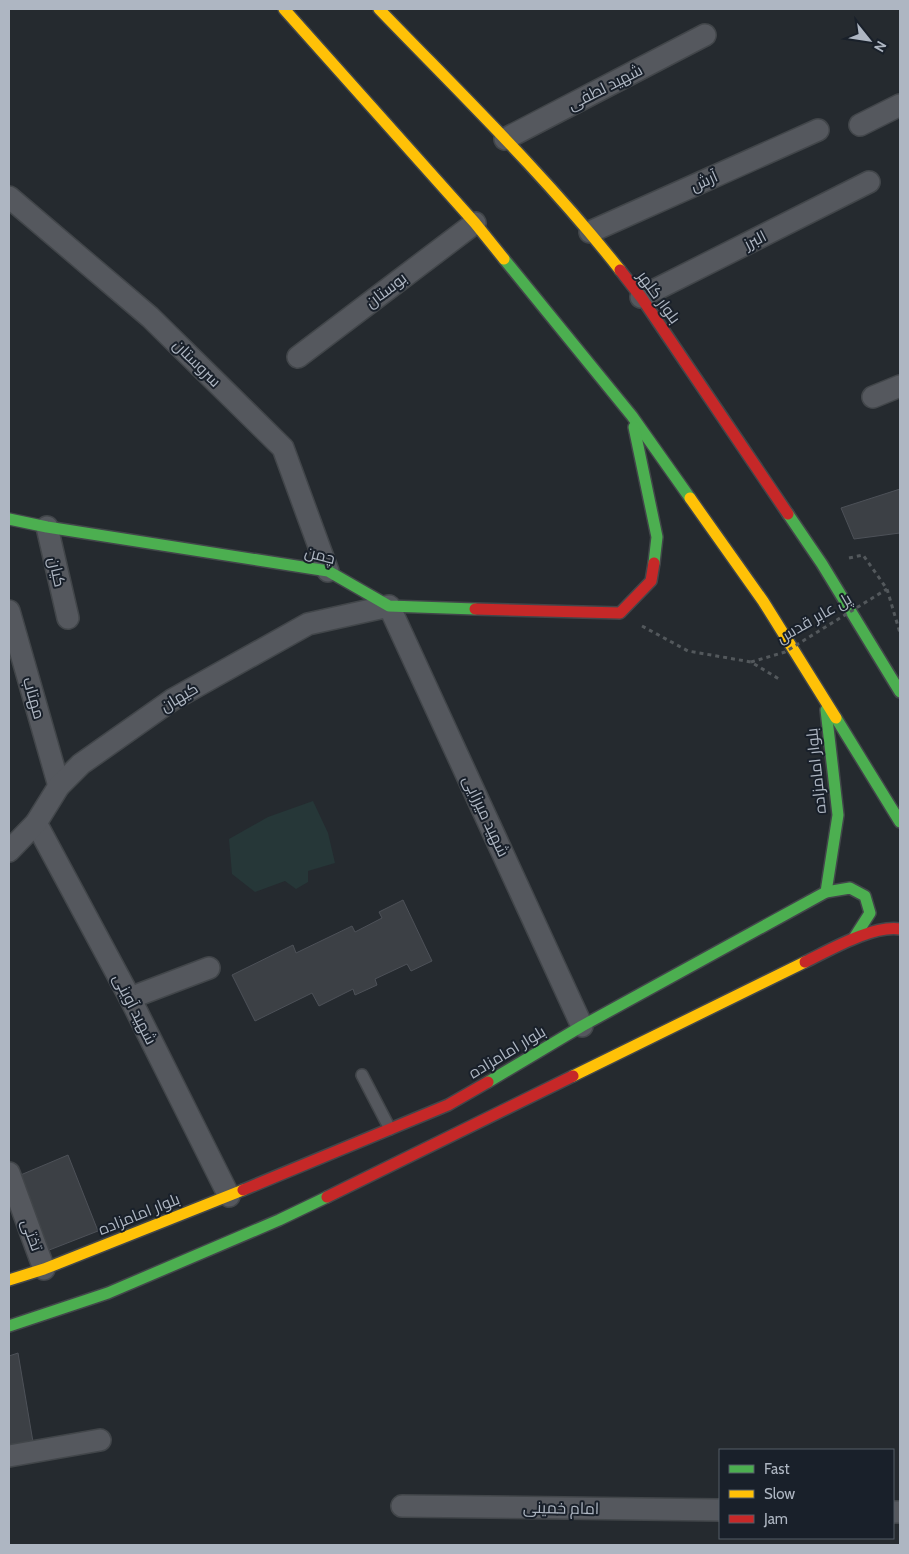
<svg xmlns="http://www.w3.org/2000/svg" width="909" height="1554" viewBox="0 0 909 1554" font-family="Cabin,Cairo,sans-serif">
<rect width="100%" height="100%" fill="#252a2f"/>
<polygon fill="#263738" points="313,801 328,833 335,863 308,871 308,882 296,889 285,881 255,892 232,874 229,839 268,817"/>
<g fill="#3c4045" stroke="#4d5158">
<polygon points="900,489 900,533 854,539 841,508"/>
<polygon points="403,900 432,961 411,971 407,964 375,979 377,985 355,995 353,989 319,1006 312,993 255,1021 232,975 293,945 296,953 352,926 355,932 382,918 379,912"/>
<polygon points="68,1155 98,1231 39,1254 11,1179"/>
<polygon points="18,1353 33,1442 9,1445 9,1356"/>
</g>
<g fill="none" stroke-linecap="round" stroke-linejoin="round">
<defs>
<polyline id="lane" points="362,1075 390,1129"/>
<g id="street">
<polyline points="860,125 900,105"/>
<polyline points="505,139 705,35"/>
<polyline points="9,197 150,317 283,448 328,571"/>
<polyline points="590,232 818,130"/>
<polyline points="641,297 869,182"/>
<polyline points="298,357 475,223"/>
<polyline points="873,397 900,386"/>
<polyline points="47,527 68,618"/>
<polyline points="9,611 59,786"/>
<polyline points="36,823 130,998 229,1196"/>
<polyline points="9,851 36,823 59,786 81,764 172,700 308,624 389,606 582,1026"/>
<polyline points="130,998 209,968"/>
<polyline points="9,1173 44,1269"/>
<polyline points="9,1456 100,1440"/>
<polyline points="402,1506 720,1510"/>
<polyline points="893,1512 900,1512"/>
</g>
<g id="fast">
<polyline points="504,259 632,416 690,498"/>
<polyline points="634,427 657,537 654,563"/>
<polyline points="788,514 822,564 900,692"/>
<polyline points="9,519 47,527 328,571 389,606 475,609"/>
<polyline points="826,710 838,815 826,892"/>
<polyline points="836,718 900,822"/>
<polyline points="488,1082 582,1026 826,892 850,888 865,896 870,913 854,938"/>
<polyline points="9,1326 108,1293 279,1220 327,1197"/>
</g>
<g id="slow">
<polyline points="284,9 475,223 504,259"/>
<path d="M 379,9 C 461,94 547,177 620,270"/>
<polyline points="690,498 763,601 836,718"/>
<polyline points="573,1076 805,962"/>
<polyline points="9,1280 44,1269 243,1190"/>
</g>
<g id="jam">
<polyline points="620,270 641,297 788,514"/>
<polyline points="475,609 620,613 651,581 654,563"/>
<path d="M 805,962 C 830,950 872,925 900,929"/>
<polyline points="243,1190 448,1105 488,1082"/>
<polyline points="327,1197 573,1076"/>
</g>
</defs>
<use href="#lane" stroke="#42464a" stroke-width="14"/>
<use href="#street" stroke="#42464a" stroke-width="24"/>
<use href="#fast" stroke="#42464a" stroke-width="14"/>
<use href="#slow" stroke="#42464a" stroke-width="14"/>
<use href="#jam" stroke="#42464a" stroke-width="14"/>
<g stroke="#53585c" stroke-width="3" stroke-dasharray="4 4" stroke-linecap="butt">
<polyline points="849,558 863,555 887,589 900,633"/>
<polyline points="642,626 688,651 751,662 779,679"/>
</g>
<use href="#lane" stroke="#55585e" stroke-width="11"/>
<use href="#street" stroke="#55585e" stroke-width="21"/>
<use href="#fast" stroke="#4caf50" stroke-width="11"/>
<use href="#slow" stroke="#ffc107" stroke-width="11"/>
<use href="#jam" stroke="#c62828" stroke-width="11"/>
<polyline stroke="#53585c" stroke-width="3" stroke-dasharray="4 4" stroke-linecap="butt" points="751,662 785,652 887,589"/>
</g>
<g text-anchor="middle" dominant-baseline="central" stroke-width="4" stroke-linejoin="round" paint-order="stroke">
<g font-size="16" fill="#aeb6c2" stroke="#19202a">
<text transform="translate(605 87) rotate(-27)">شهید لطفی</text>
<text transform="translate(704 181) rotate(-24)">آرش</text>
<text transform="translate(755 240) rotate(-27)">البرز</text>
<text transform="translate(386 290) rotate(-37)">بوستان</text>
<text transform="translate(659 297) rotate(54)">بلوار کلهر</text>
<text transform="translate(197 363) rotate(45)">سروستان</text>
<text transform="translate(320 555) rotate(14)">چمن</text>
<text transform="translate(57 572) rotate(77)">کیان</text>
<text transform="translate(814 618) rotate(-30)">پل عابر قدس</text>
<text transform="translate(179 697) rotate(-31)">کیهان</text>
<text transform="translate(34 698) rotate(74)">مهتاب</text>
<text transform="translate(816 771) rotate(-96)">بلوار امامزاده</text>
<text transform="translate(486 816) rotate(65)">شهید میرزایی</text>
<text transform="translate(135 1009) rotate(63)">شهید آوینی</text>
<text transform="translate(507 1052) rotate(-31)">بلوار امامزاده</text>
<text transform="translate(139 1214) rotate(-22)">بلوار امامزاده</text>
<text transform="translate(32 1235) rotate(70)">تختی</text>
<text transform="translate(561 1508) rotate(1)">امام خمینی</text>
</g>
</g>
<rect width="909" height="1554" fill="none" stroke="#aeb6c2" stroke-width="20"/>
<rect x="719" y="1449" width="175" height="90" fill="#19202a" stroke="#555c67"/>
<rect x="729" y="1465" width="25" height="8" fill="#4caf50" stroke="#555c67"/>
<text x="764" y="1474" font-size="15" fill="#aeb6c2">Fast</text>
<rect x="729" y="1490" width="25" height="8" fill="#ffc107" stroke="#555c67"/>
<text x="764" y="1499" font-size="15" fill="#aeb6c2">Slow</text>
<rect x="729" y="1515" width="25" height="8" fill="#c62828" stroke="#555c67"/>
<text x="764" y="1524" font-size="15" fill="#aeb6c2">Jam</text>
<g transform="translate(869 40) rotate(120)" stroke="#19202a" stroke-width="4" paint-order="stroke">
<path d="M0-4L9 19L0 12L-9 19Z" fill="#aeb6c2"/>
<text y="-8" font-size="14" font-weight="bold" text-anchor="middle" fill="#aeb6c2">N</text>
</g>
</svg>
